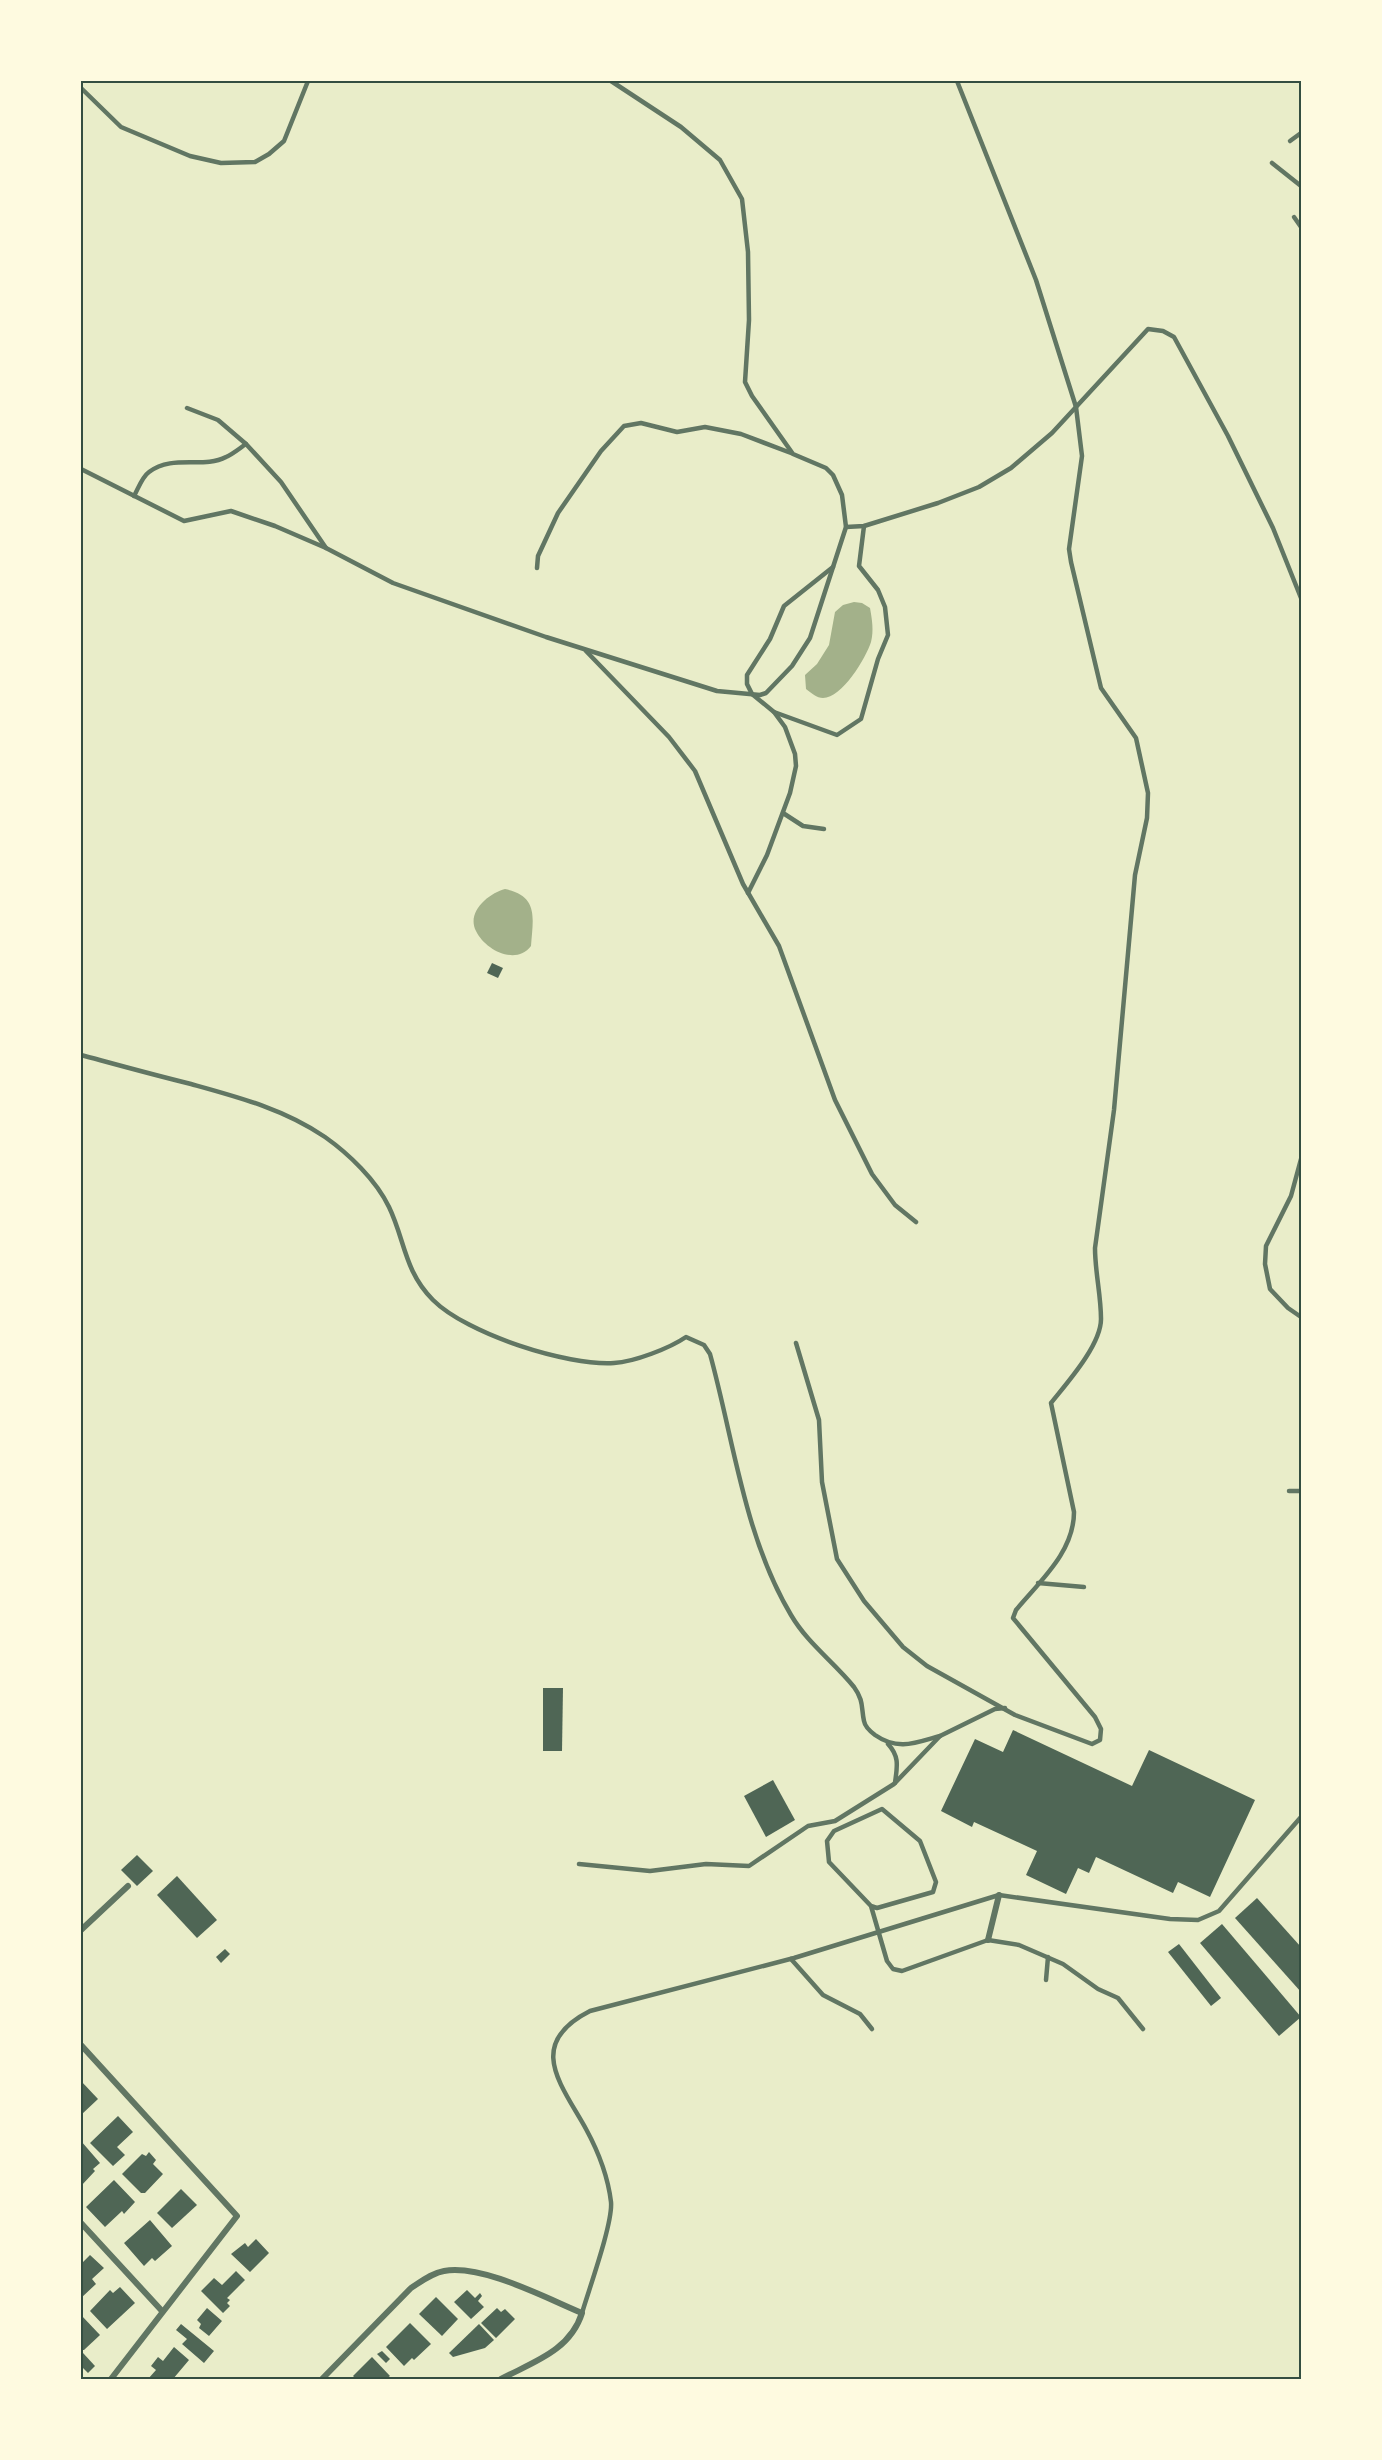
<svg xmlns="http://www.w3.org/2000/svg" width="1382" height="2460" viewBox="0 0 1382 2460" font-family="'IBM Plex Sans',sans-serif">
<rect width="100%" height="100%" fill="#e9edc9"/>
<g fill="#a3b18a">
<path d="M 854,602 L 862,603 L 870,608 C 872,619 874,631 871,642 C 866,658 842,698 823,698 C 817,698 811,693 806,689 L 805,675 L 817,664 L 829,645 L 835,612 L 843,605 Z"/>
<path d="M 505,889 C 539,896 533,918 531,946 C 516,966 485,950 476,931 C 466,912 489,893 505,889 Z"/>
</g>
<g fill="#4f6655">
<polygon points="492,963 503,968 498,978 487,973"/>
<polygon points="543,1688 563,1688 562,1751 543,1751"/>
<polygon points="1013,1730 1132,1786 1149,1750 1255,1800 1210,1897 1178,1882 1173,1893 1096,1857 1089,1873 1078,1868 1066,1894 1026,1875 1037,1851 974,1822 972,1827 941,1811 975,1739 1003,1752"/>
<polygon points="773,1780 795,1820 766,1837 744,1796"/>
<polygon points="137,1855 153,1871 137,1886 121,1870"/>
<polygon points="177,1876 217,1920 197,1938 157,1895"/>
<polygon points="1257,1898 1301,1947 1301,1992 1235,1918"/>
<polygon points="1222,1924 1301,2017 1279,2036 1200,1943"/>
<polygon points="1179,1944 1221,1998 1211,2006 1168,1952"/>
<polygon points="225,1949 230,1954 221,1963 216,1957"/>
<polygon points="81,2081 98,2099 81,2115"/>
<polygon points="118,2116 133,2132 117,2147 125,2155 113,2166 90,2143"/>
<polygon points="81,2141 100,2163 93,2169 95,2171 81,2186"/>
<polygon points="149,2152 156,2160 153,2164 163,2174 145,2193 141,2193 122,2174 142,2154 146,2156"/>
<polygon points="114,2180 135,2202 124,2214 122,2211 105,2227 86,2207"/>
<polygon points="181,2189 197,2205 172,2228 157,2213"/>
<polygon points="150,2220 172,2246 155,2261 152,2258 144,2266 124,2243"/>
<polygon points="256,2239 269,2253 250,2272 231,2254 245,2243 248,2247"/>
<polygon points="90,2255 104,2268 92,2279 96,2284 81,2298 81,2264"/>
<polygon points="236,2271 245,2280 227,2298 230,2300 227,2303 230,2306 223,2313 201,2291 214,2278 222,2285"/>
<polygon points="120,2287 135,2303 107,2329 90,2311 110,2290 113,2293"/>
<polygon points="467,2290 475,2298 480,2293 482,2296 478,2301 484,2307 471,2319 454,2302"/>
<polygon points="436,2297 458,2319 442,2336 419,2314"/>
<polygon points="207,2308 222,2321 209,2336 199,2328 201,2324 197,2320"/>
<polygon points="497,2308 501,2312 505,2309 515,2319 496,2338 481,2323"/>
<polygon points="81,2315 100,2335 84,2350 81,2350"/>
<polygon points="410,2323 431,2344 414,2360 412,2358 404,2366 386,2347"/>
<polygon points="181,2324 214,2351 204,2363 182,2344 187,2339 176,2330"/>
<polygon points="479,2324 494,2340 485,2348 453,2357 449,2353"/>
<polygon points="174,2347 189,2360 173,2379 148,2379 156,2370 151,2366 158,2357 163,2361"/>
<polygon points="382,2351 390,2359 386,2363 377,2354"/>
<polygon points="83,2353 95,2366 88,2373 81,2366"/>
<polygon points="372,2357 390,2376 386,2379 356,2379 353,2376"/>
</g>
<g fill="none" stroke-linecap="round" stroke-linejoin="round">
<g stroke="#617663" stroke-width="4.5">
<polyline points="81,88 121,127 190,156 221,163 255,162 269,154 284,141 308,81"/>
<polyline points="1290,141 1301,133"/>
<polyline points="1272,163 1301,186"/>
<polyline points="1294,217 1301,227"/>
<polyline points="187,408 218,420 246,444 281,482 326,548"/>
<polyline points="81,469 184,521 231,511 275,526 326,548 393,583 546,637 717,691 760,695 766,693 792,666 810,638 846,527 842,495 833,475 826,468 793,454 752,396 745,382 749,320 748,252 742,199 720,160 681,127 611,81"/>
<path d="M 134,496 C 138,489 142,477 149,472 C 173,454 203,469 226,457 C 233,454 240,448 246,444"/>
<polyline points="846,527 864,526 938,503 979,487 1011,468 1052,433 1148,329 1163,331 1174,337 1228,436 1273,528 1301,598"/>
<polyline points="537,568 538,556 558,513 601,451 624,426 641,423 677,432 705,427 741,434 791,453"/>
<polyline points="586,651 669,737 695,771 743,884 779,946 835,1100 872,1174 895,1205 916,1222"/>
<polyline points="774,712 837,735 861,719 878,659 888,635 885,607 878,590 859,566 864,526"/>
<polyline points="783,813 803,826 824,829"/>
<polyline points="748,893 767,855 790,793 796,766 795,754 785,727 774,712 752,694 747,684 747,675 770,639 784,606 833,567"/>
<path d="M 81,1055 C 118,1065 154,1075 191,1084 C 238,1097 284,1109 325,1137 C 349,1154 376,1180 389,1207 C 405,1240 404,1271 433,1300 C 467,1334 567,1366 614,1363 C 634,1362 670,1348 686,1337 L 704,1345 L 710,1354 C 734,1441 744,1536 791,1615 C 808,1644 834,1662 854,1687 C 864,1701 861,1707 864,1721 C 865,1727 871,1732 875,1735 C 898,1751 915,1743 940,1736"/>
<polyline points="1301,1159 1291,1196 1266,1246 1265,1264 1270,1289 1288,1308 1301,1317"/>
<path d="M 796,1343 L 819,1420 L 822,1482 L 837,1559 L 864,1601 L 903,1647 L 927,1666 L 1015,1715 L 1092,1744 L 1100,1740 L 1101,1729 L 1095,1717 L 1013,1618 L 1016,1610 C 1040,1581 1074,1552 1074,1512 L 1051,1403 C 1067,1383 1101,1345 1101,1319 C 1101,1295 1095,1272 1095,1248 L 1114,1110 L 1135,875 L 1147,818 L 1148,793 L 1136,738 L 1101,688 L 1071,562 L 1069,549 L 1082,456 L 1076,407 L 1036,280 L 957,81"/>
<polyline points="1289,1491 1301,1491"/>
<polyline points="1038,1583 1084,1587"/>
<path d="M 888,1744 C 900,1757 897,1767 895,1783"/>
<polyline points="579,1864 650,1871 706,1864 749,1866 808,1826 835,1821 894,1784 940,1736 995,1709 1005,1708"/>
<polyline points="871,1906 877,1908 933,1892 936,1882 920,1841 882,1809 834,1831 827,1841 829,1862 871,1906 887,1961 893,1969 902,1971 988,1940 1019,1945 1063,1964 1098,1989 1118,1998 1143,2029"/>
<polyline points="791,1959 823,1995 860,2014 872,2029"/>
<polyline points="1046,1980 1048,1957"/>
<path d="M 582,2313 C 589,2289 613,2223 611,2202 C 608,2177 598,2151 586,2129 C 561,2084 525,2044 590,2011 L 794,1958 L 999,1895 L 1170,1919 L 1198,1920 L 1219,1911 L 1301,1817"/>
</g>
<g stroke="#617663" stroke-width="6">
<polyline points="81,1930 128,1886"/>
<polyline points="988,1940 999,1895"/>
<polyline points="81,2045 237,2216 111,2379"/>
<polyline points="81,2223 162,2311"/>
<path d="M 322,2379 L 411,2288 C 422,2281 432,2273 444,2271 C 482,2264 546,2298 582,2313 C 570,2351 533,2362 501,2379"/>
</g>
</g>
<rect width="1382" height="2460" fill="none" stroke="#fefae0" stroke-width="165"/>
<rect x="82" y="82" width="1218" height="2296" fill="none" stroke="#344e41" stroke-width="2"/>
</svg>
